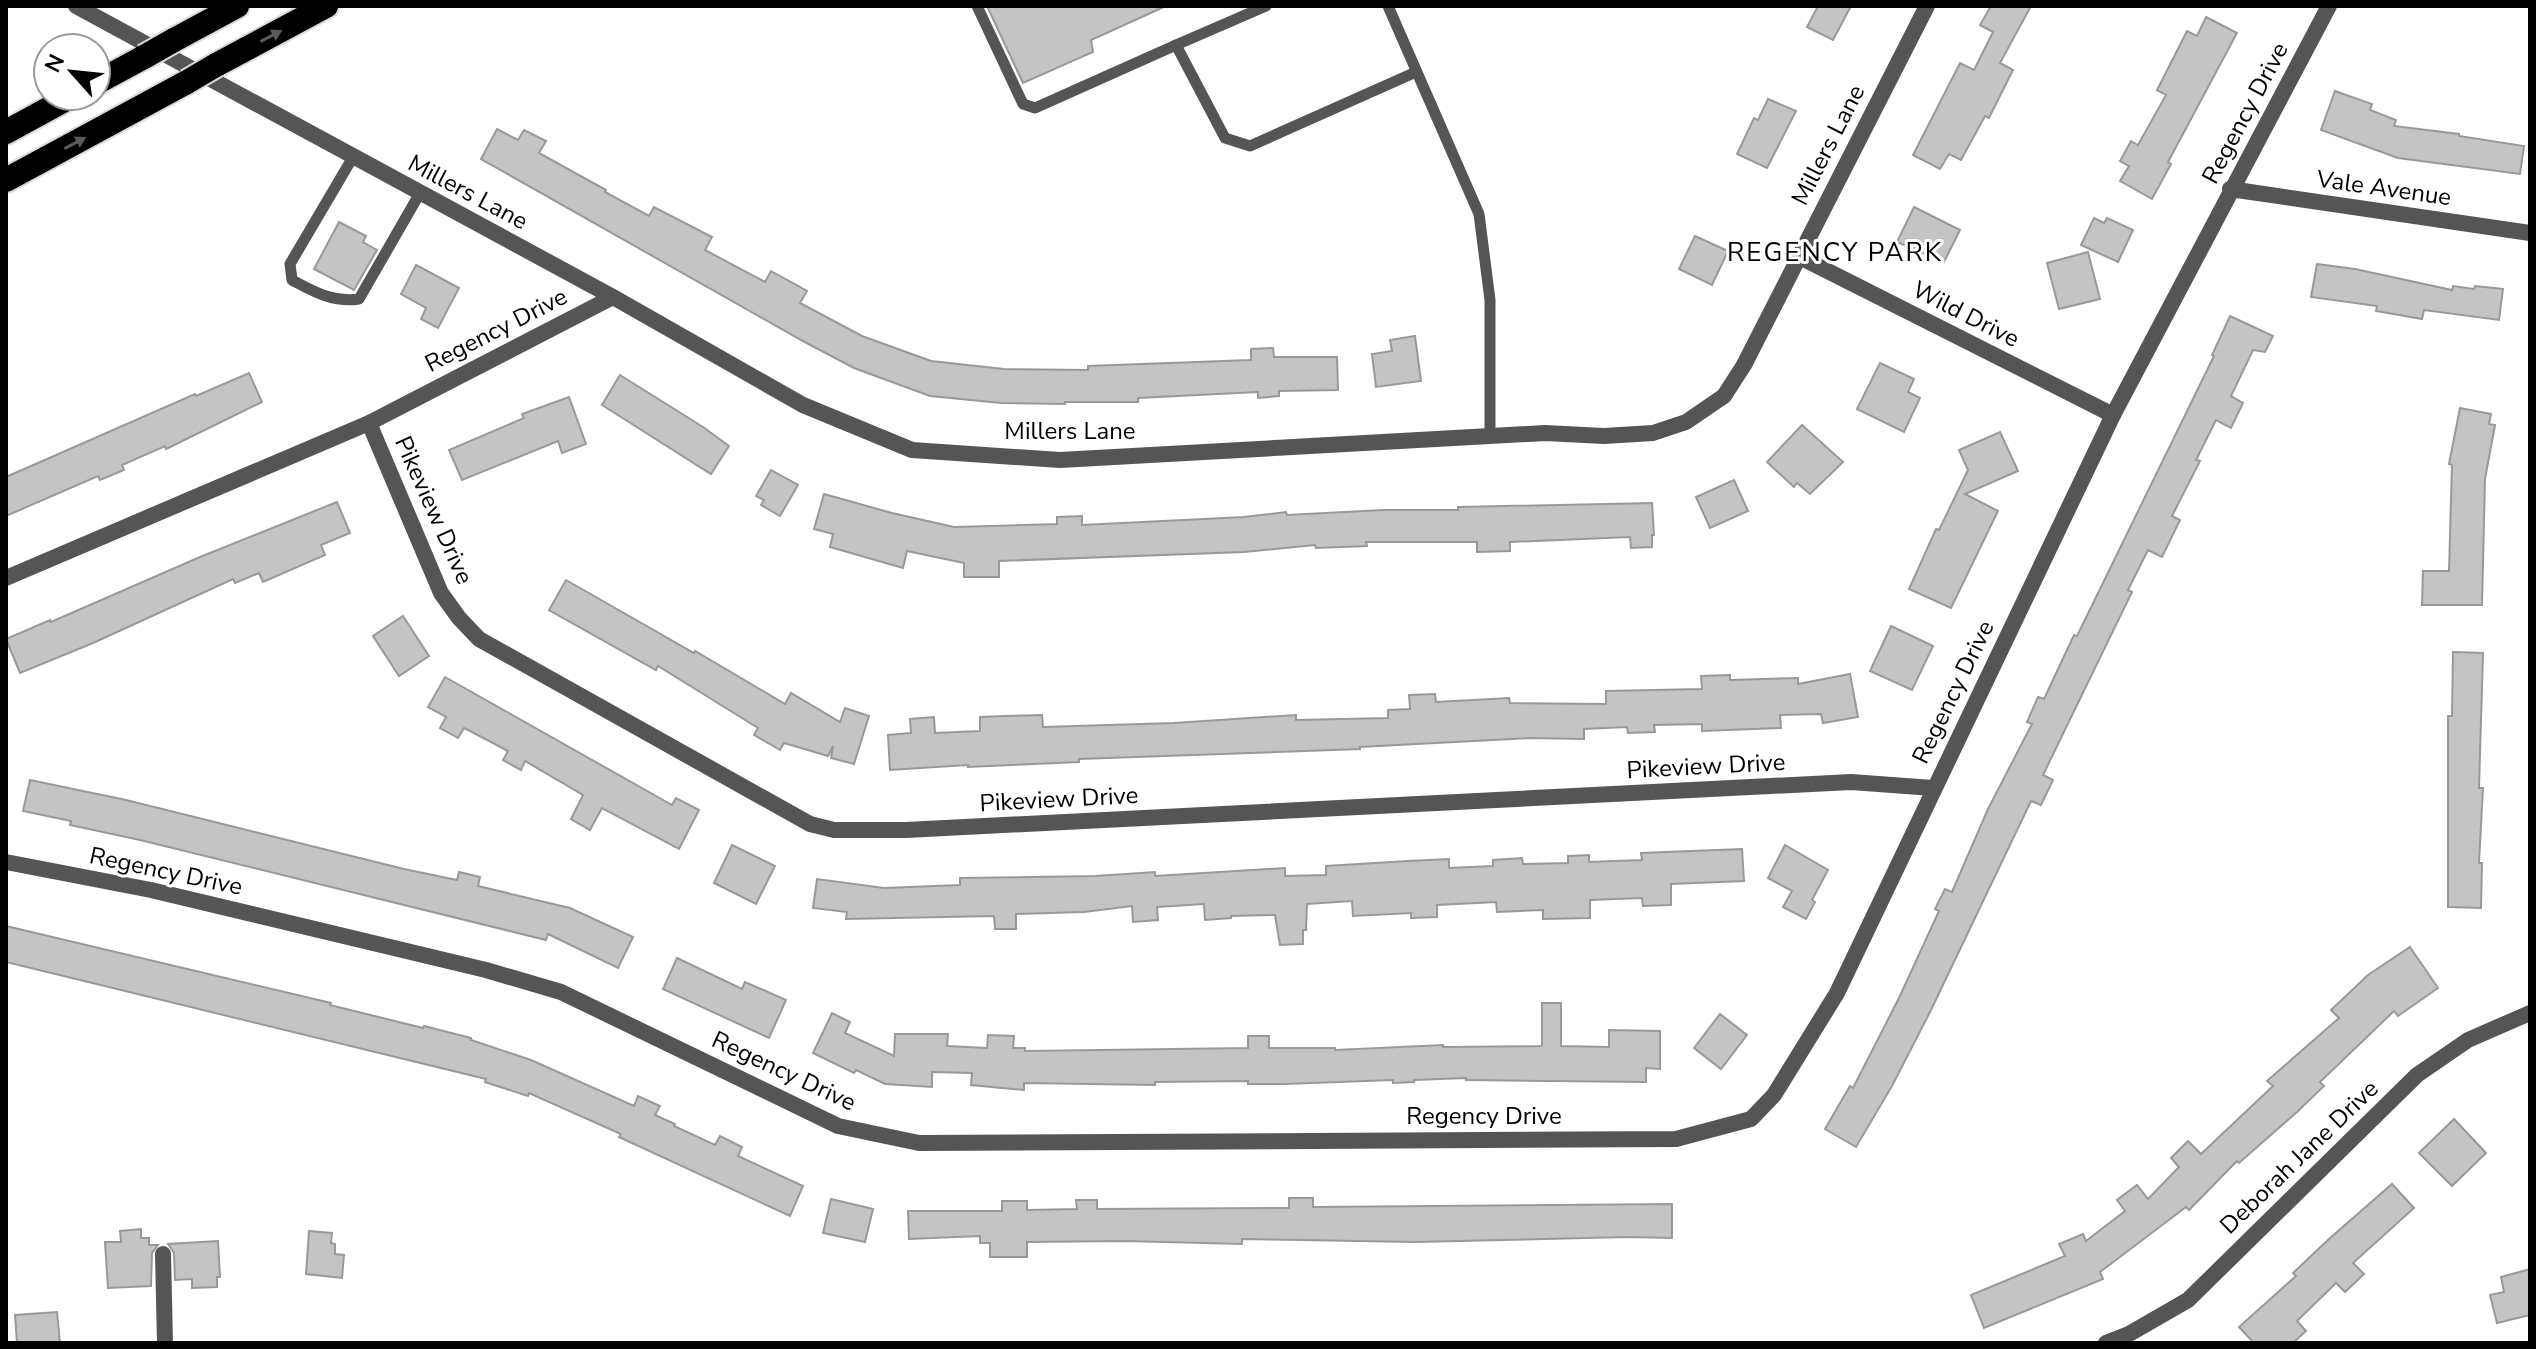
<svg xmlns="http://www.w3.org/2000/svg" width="2536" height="1349" viewBox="0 0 2536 1349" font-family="'Nunito Sans',sans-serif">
<rect width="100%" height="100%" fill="#fff"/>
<g fill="#c4c4c4" stroke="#999" stroke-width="2">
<polygon points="987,6 1166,6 1091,40 1093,52 1023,83"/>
<polygon points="1818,6 1851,6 1833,40 1807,27"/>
<polygon points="1991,6 2031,6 2000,63 2013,70 1989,118 1985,116 1961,160 1949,154 1940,169 1913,155 1960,63 1974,70 1993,32 1980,25"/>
<polygon points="2206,17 2237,33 2168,162 2171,164 2152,199 2120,181 2129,166 2120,161 2131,141 2138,145 2166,95 2157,90 2187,31 2197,36"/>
<polygon points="2335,91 2372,104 2370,110 2396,120 2394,126 2459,134 2459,136 2524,146 2520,174 2398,158 2321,130"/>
<polygon points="1768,99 1796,111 1767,168 1737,154 1754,118 1758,120"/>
<polygon points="497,129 518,140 524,130 546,141 539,153 606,190 605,192 649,216 654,207 712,237 705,250 765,282 771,271 807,291 800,303 862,336 931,361 1004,369 1088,370 1088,366 1251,360 1251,349 1273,348 1274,357 1337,357 1338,390 1279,391 1279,396 1258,398 1258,392 1138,398 1138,402 1065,402 1065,404 1001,403 930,396 854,368 801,340 481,159"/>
<polygon points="1914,207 1960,230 1944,262 1897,242"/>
<polygon points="2094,218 2104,223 2107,218 2133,230 2118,262 2081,245"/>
<polygon points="339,222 366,236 363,242 377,250 354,290 314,269"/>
<polygon points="1695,236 1728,251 1712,285 1679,269"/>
<polygon points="2088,252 2100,299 2059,309 2047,263"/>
<polygon points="2317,264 2355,269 2452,290 2453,286 2474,289 2475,286 2503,289 2499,320 2424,310 2422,319 2376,311 2377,306 2311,297"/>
<polygon points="416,265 459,288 438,328 421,319 426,308 401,294"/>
<polygon points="2230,316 2273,336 2265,352 2253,350 2231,396 2243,403 2231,428 2216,420 2196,460 2200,461 2172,516 2180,520 2162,557 2148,550 2128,590 2132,592 2043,775 2053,780 2041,805 2031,801 1930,1012 1892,1086 1856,1147 1825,1129 1850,1086 1853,1088 1899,998 1939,911 1935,909 1945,889 1952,892 1988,809 2032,724 2027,722 2038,697 2044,699 2074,635 2077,636 2214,356 2212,355"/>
<polygon points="1415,336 1421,381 1376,387 1372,354 1392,351 1390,340"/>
<polygon points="1880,363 1914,379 1908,392 1920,398 1904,432 1857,409"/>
<polygon points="249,373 262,402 166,449 165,446 122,465 124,470 100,480 98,476 6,516 6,477 195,394 196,396"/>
<polygon points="620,375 703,427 729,446 711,474 602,405"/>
<polygon points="569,397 586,444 562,453 558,441 462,480 449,450 524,418 522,414"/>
<polygon points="2460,408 2491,414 2489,424 2495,425 2485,479 2482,605 2422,605 2423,571 2449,571 2452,465 2449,464"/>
<polygon points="1802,425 1843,462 1810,494 1797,483 1794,487 1767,462"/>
<polygon points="2000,432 2018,471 1965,494 1998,511 1951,608 1909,589 1936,529 1939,530 1968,470 1959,450"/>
<polygon points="771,470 798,485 780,516 761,505 764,500 756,496"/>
<polygon points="1734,480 1748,511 1710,528 1696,497"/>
<polygon points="824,494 892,513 954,527 1057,524 1057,517 1082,516 1082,525 1244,517 1286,512 1287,515 1383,510 1458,510 1458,507 1652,503 1654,535 1652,535 1652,547 1631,548 1630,537 1510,542 1510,551 1477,552 1477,542 1366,542 1367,546 1316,548 1315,545 1244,552 999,561 999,577 964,577 964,563 907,551 903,568 830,547 833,534 814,529"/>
<polygon points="337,502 350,533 321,545 325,555 263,582 259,573 235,583 233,579 93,643 20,673 6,639 50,620 51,622 200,557"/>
<polygon points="566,580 694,653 695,651 785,704 791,693 840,722 845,708 869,716 854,764 831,758 833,746 828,756 784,743 780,750 754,735 758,728 658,666 656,670 549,610"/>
<polygon points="403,616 429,656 399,676 373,636"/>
<polygon points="1891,626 1933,646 1912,690 1870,671"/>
<polygon points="2453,652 2483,653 2479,788 2483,788 2479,863 2482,863 2481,908 2448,907 2448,716 2452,716"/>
<polygon points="1850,674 1858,717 1823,723 1821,714 1780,715 1781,728 1702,731 1702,724 1654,725 1655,732 1628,733 1627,727 1584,729 1584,739 1531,738 1360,747 1360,749 1079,759 1079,762 968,767 968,765 890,770 888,735 911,733 910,719 934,717 935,733 980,731 980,717 1005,716 1042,715 1043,727 1174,723 1296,715 1296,720 1388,718 1388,710 1410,709 1409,695 1435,694 1436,702 1509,698 1510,703 1606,704 1606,691 1702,689 1701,676 1730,675 1730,680 1798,678 1798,684"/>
<polygon points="445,677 672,805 676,798 699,810 679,849 602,808 590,830 571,819 583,795 525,761 521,770 503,760 508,751 470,731 464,728 458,738 440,728 446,717 428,707"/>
<polygon points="30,780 126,800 404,869 457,880 459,872 480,877 478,886 570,908 633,937 618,968 548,934 546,940 140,840 70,825 71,821 23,811"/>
<polygon points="732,845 775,866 756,904 714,883"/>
<polygon points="1785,845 1828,870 1812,900 1815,902 1806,919 1783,907 1792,891 1768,878"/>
<polygon points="1742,849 1744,881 1671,884 1671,905 1643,906 1642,898 1590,900 1590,918 1543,919 1543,910 1497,912 1496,902 1437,905 1437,917 1411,918 1411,913 1353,916 1352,901 1307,904 1306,930 1303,930 1303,944 1280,945 1275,915 1231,916 1231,918 1205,920 1204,904 1157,907 1158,920 1133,922 1132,906 1084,912 1016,914 1016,929 995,929 994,916 846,919 847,912 813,908 817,879 884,888 960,885 960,878 1095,876 1155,872 1155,876 1285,868 1285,876 1326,875 1326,866 1408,861 1449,859 1449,868 1493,866 1493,860 1522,858 1523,864 1568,863 1568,856 1589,855 1589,862 1642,860 1641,853"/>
<polygon points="6,926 331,1003 330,1005 423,1028 424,1026 471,1038 471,1040 531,1060 634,1106 638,1096 660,1106 655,1115 675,1124 674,1126 715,1145 720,1136 742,1147 738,1156 803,1186 790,1216 619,1137 621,1134 529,1093 528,1096 485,1082 486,1079 6,962"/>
<polygon points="2410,947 2438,988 2398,1016 2394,1011 2320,1082 2324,1086 2297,1112 2239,1163 2237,1161 2189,1210 2186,1207 2100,1272 2103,1279 1984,1328 1971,1295 2065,1256 2059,1244 2083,1234 2086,1241 2125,1211 2117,1200 2137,1185 2148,1199 2179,1167 2171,1158 2188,1141 2201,1154 2273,1086 2267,1081 2339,1018 2331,1010 2368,975"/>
<polygon points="677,958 742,989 745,982 786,1000 769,1038 663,989"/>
<polygon points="1542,1003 1561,1003 1561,1046 1609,1047 1609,1030 1660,1031 1660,1069 1646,1068 1646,1082 1466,1080 1466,1078 1414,1080 1414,1082 1393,1083 1393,1080 1285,1084 1248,1084 1248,1081 1155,1082 1155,1085 1024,1083 1024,1090 971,1085 972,1073 932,1072 932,1087 885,1084 856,1070 854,1073 813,1053 832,1013 850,1022 845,1033 894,1056 895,1034 948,1034 947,1046 987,1048 988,1035 1014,1036 1013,1048 1025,1048 1025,1051 1248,1048 1248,1036 1269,1036 1269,1048 1335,1048 1335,1050 1443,1045 1443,1047 1542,1046"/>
<polygon points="1720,1014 1747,1035 1721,1069 1694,1048"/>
<polygon points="2454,1119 2486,1153 2452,1186 2419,1153"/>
<polygon points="2392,1184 2414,1208 2353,1263 2364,1274 2345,1292 2336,1283 2297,1321 2306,1331 2293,1343 2254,1343 2239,1327 2296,1276 2293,1273 2329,1239"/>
<polygon points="1289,1198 1313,1198 1313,1207 1672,1204 1672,1238 1627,1237 1415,1242 1242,1239 1242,1244 1125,1241 1027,1242 1027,1257 990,1257 990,1243 980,1243 980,1236 909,1239 908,1211 1002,1211 1002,1201 1027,1201 1027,1210 1077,1209 1076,1200 1097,1200 1097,1209 1289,1208"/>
<polygon points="831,1199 873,1209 865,1242 823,1233"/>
<polygon points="141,1229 141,1238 149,1238 149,1245 158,1245 152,1253 151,1286 108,1288 105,1242 121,1242 120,1231"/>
<polygon points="309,1231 332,1233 331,1243 335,1244 335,1254 344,1255 342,1278 306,1274"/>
<polygon points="218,1241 220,1277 217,1277 217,1287 192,1288 192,1279 175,1280 174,1253 168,1244"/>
<polygon points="2530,1269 2530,1315 2497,1323 2490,1295 2504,1292 2501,1277"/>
<polygon points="57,1312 60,1343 17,1343 15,1315"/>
</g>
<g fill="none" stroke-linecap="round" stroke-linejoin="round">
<defs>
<g id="motorway">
<polyline points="174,40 237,6"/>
<polyline points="216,65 326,6"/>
<polyline points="96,83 144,57"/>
<polyline points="6,132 72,96"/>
<polyline points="6,180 187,82"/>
</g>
</defs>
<use href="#motorway" stroke="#dbdbdb" stroke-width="28"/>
<g stroke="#555" stroke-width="11">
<polyline points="977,6 1023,104 1035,108 1176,45 1225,138 1250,146 1416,72"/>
<polyline points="1388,6 1479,214 1490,300 1490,436"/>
<polyline points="1176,45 1266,6"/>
<path d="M 353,157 L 290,264 L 292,280 C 315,292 333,303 359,299 L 420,193"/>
</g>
<g stroke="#555" stroke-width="16">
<polyline points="2230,189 2530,233"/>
<polyline points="1798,256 2113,415"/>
<polyline points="369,423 441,593 459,618 479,639 810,824 834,830 906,830 1851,782 1933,788"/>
<polyline points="6,578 369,423 613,297"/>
<polyline points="6,862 151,890 486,970 561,992 838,1126 919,1143 1676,1139 1751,1119 1774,1095 1837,993 2113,415 2329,6"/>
<polyline points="163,1254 165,1343"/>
<polyline points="2106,1343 2129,1334 2188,1300 2417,1075 2468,1040 2530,1013"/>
</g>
<polyline stroke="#555" stroke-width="16" points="76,6 613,297 803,405 912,450 1060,460 1545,433 1604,436 1653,433 1686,422 1724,396 1744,365 1927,6"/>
<use href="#motorway" stroke="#000" stroke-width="24"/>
<defs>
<g id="motorway-bridge">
<polyline points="144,57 174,40"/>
<polyline points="187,82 216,65"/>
</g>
</defs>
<use href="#motorway-bridge" stroke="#dbdbdb" stroke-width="28" stroke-linecap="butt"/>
<use href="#motorway-bridge" stroke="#000" stroke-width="24"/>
</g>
<defs><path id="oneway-solid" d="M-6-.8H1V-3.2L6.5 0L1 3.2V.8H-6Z" transform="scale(2)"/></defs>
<g fill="#595959">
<use href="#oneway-solid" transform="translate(271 36) rotate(-28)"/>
<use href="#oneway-solid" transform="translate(75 143) rotate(-28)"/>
</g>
<g text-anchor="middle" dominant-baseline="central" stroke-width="6" stroke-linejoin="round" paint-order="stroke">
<g font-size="24" fill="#000" stroke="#fff">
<text transform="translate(2245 113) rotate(-62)">Regency Drive</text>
<text transform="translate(1828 145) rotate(-63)">Millers Lane</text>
<text transform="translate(2384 188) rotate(8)">Vale Avenue</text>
<text transform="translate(468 192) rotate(28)">Millers Lane</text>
<text transform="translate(1966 314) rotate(27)">Wild Drive</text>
<text transform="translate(496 330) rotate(-27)">Regency Drive</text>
<text x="1070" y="431">Millers Lane</text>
<text transform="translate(434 510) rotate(66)">Pikeview Drive</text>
<text transform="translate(1953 692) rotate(-64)">Regency Drive</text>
<text transform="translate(1706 766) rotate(-3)">Pikeview Drive</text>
<text transform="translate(1059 799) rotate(-3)">Pikeview Drive</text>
<text transform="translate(166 871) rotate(12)">Regency Drive</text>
<text transform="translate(784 1071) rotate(25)">Regency Drive</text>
<text x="1484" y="1116">Regency Drive</text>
<text transform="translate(2299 1157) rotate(-44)">Deborah Jane Drive</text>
</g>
<g font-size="26" letter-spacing="2" fill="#000" stroke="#fff">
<text x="1835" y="252">REGENCY PARK</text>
</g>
</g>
<rect width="2536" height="1349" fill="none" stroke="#000000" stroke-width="16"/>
<g transform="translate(72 72) rotate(297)"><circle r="38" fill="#ffffff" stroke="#999999" stroke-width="2"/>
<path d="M0-6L14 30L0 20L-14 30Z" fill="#000000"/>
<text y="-12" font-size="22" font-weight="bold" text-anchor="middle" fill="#000000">N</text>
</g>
</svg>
